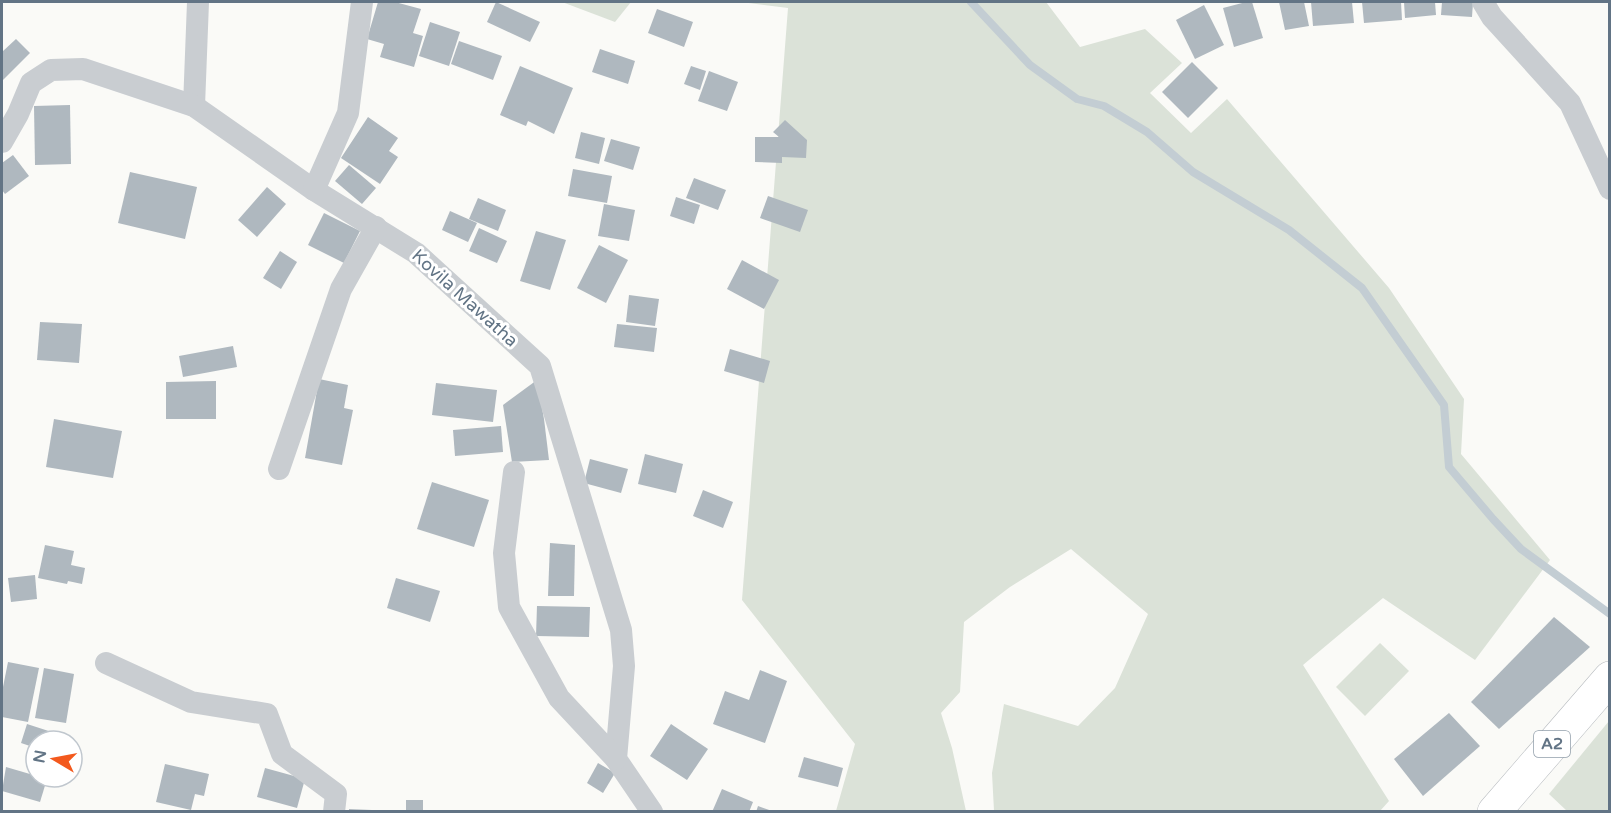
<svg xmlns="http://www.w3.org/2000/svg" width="1611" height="813" viewBox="0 0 1611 813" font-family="'Varela Round',sans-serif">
<rect width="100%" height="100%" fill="#fafaf7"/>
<g fill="#dbe2d8">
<polygon points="562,2 631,2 615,22"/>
<polygon points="741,2 1046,2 1080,47 1145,29 1182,63 1150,93 1191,133 1227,99 1389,288 1464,399 1461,454 1550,560 1475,660 1383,598 1303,665 1389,801 1380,811 994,811 992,773 1004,704 1078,726 1115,688 1148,614 1071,549 1010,587 964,622 960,692 941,713 952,748 966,811 836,811 855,744 742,600 788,8"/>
<polygon points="1380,643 1409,671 1365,716 1336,687"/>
<polygon points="1609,721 1609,811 1567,811 1549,794"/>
</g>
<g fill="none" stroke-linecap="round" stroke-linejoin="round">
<polyline stroke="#c3cdd3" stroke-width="8" points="971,2 1030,65 1077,99 1104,106 1147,132 1193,172 1289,230 1362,288 1444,405 1449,467 1493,519 1521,549 1610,614"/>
</g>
<g fill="#afb8bf">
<polygon points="378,2 395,2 421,9 413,33 423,36 414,67 380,57 384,44 367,39"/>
<polygon points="496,2 540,22 530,42 487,22"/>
<polygon points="1246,2 1252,2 1263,38 1234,47 1223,8"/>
<polygon points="1279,2 1304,2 1309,26 1285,30"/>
<polygon points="1311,2 1352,2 1354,23 1313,26"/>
<polygon points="1362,2 1401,2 1402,20 1364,23"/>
<polygon points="1404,2 1435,2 1436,15 1405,18"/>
<polygon points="1442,2 1473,2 1472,17 1441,15"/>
<polygon points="1204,5 1224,45 1195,59 1176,20"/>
<polygon points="657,9 693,22 684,47 648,33"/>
<polygon points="430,22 460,32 449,66 419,56"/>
<polygon points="16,39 30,53 2,81 2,52"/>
<polygon points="459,41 502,56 493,80 451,64"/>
<polygon points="600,49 635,61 628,84 592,72"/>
<polygon points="1192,62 1218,88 1188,118 1162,92"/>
<polygon points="520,66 573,88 554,134 528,121 526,126 500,115"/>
<polygon points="691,66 706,71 700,90 684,84"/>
<polygon points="709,71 738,82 727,111 698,101"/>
<polygon points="70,105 71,164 35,165 34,106"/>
<polygon points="368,117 398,138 389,151 398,157 380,184 341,158"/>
<polygon points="785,120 807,140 806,158 782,157 782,163 755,162 755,137 779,137 773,132"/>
<polygon points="581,132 605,138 599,164 575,158"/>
<polygon points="611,139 640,147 633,170 604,161"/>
<polygon points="13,155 29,176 5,194 2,190 2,163"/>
<polygon points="349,165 376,188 362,204 335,181"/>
<polygon points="573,169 612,176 607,203 568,196"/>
<polygon points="130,172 197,187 185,239 118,223"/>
<polygon points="694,178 726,190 718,210 686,198"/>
<polygon points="267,187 286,204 257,237 238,220"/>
<polygon points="768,196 808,210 800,232 760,218"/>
<polygon points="676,197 700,205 694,224 670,216"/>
<polygon points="478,198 506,210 498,231 469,219"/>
<polygon points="604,204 635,210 629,241 598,236"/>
<polygon points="450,211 477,223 468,242 442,230"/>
<polygon points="324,213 360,231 344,263 308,245"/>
<polygon points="479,228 507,241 497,263 469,251"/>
<polygon points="536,231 566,240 550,290 520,281"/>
<polygon points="599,245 628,260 606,303 577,288"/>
<polygon points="280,251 297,262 281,289 263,278"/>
<polygon points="742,260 779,280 764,309 727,289"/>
<polygon points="629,295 659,299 655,326 626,322"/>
<polygon points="40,322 82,324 79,363 37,360"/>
<polygon points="617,324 657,328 654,352 614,347"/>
<polygon points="233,346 237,367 183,377 179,356"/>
<polygon points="730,349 770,361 764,383 724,371"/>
<polygon points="319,379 348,385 344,408 353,410 342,465 305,458"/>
<polygon points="537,380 544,419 549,460 512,462 503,405"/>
<polygon points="216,381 216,419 166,419 166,382"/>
<polygon points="436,383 497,390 493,422 432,415"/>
<polygon points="54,419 122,431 113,478 46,467"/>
<polygon points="501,426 503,452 455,456 453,430"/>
<polygon points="645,454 683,464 676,493 638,484"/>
<polygon points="590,459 628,469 621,493 584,483"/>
<polygon points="432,482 489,500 474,547 417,529"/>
<polygon points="703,490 733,502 723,528 693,516"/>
<polygon points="550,543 575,545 574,596 548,596"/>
<polygon points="45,545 74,551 71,565 85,568 82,584 68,581 67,584 38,578"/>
<polygon points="35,575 37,599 11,602 8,578"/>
<polygon points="396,578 440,591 430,622 387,608"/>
<polygon points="537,606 590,607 589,637 536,636"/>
<polygon points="1554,617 1590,647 1499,729 1471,702"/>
<polygon points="8,662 39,668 28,722 2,717 2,692"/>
<polygon points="44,668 74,674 66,723 35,718"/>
<polygon points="760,670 787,681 765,743 713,724 725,691 749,700"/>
<polygon points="1449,713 1480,746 1423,796 1394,759"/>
<polygon points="27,724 61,735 59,741 36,741 36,748 21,743"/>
<polygon points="671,724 708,749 687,780 650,756"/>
<polygon points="804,757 843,768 838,787 798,777"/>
<polygon points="598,763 615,773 603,793 587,783"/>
<polygon points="165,764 209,774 204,796 195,794 191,810 156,802"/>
<polygon points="6,767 47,779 40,802 2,791"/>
<polygon points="265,768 305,779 297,808 257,797"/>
<polygon points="722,789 753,802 749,812 712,812"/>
<rect x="406" y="800" width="17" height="12"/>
<polygon points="758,806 772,811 772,812 756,812"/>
<polygon points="349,809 372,810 372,812 349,812"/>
</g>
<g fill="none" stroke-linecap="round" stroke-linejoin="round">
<defs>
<polyline id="trunk" points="1494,812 1610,678"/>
</defs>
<use href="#trunk" stroke="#b9bdc1" stroke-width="34"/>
<g stroke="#c9cdd1" stroke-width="22">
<polyline points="1483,2 1492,17 1570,103 1610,189"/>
<polyline points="194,106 198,2"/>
<polyline points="2,142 18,114 31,83 51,70 83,69 194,106 314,190 416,253 540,366 621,630 624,666 616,759 652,812"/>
<polyline points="314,190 348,113 362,2"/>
<polyline points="279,469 341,289 376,227"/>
<polyline points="514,472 504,553 509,607 559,698 616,759"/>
<polyline points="106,663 191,702 267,714 282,754 336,794 334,812"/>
</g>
<use href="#trunk" stroke="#fff" stroke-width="33"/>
</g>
<g text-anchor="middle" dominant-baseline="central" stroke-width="6" stroke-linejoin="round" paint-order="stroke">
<rect fill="#fff" stroke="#919eaa" stroke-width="1.5" x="1534" y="731" width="36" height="26" rx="4.5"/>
<g font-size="16" font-weight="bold" fill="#627485">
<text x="1552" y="744">A2</text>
</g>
<g font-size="18" fill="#627485" stroke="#fff">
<text transform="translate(465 298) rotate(42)">Kovila Mawatha</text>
</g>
</g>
<rect width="1611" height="813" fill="none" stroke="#627485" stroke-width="6"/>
<g transform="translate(54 759) rotate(280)"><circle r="28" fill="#ffffff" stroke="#c0c7ce" stroke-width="1.5"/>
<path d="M0-4.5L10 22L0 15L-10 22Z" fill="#f3591d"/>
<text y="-9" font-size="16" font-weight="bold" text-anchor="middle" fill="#627485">N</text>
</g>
</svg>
